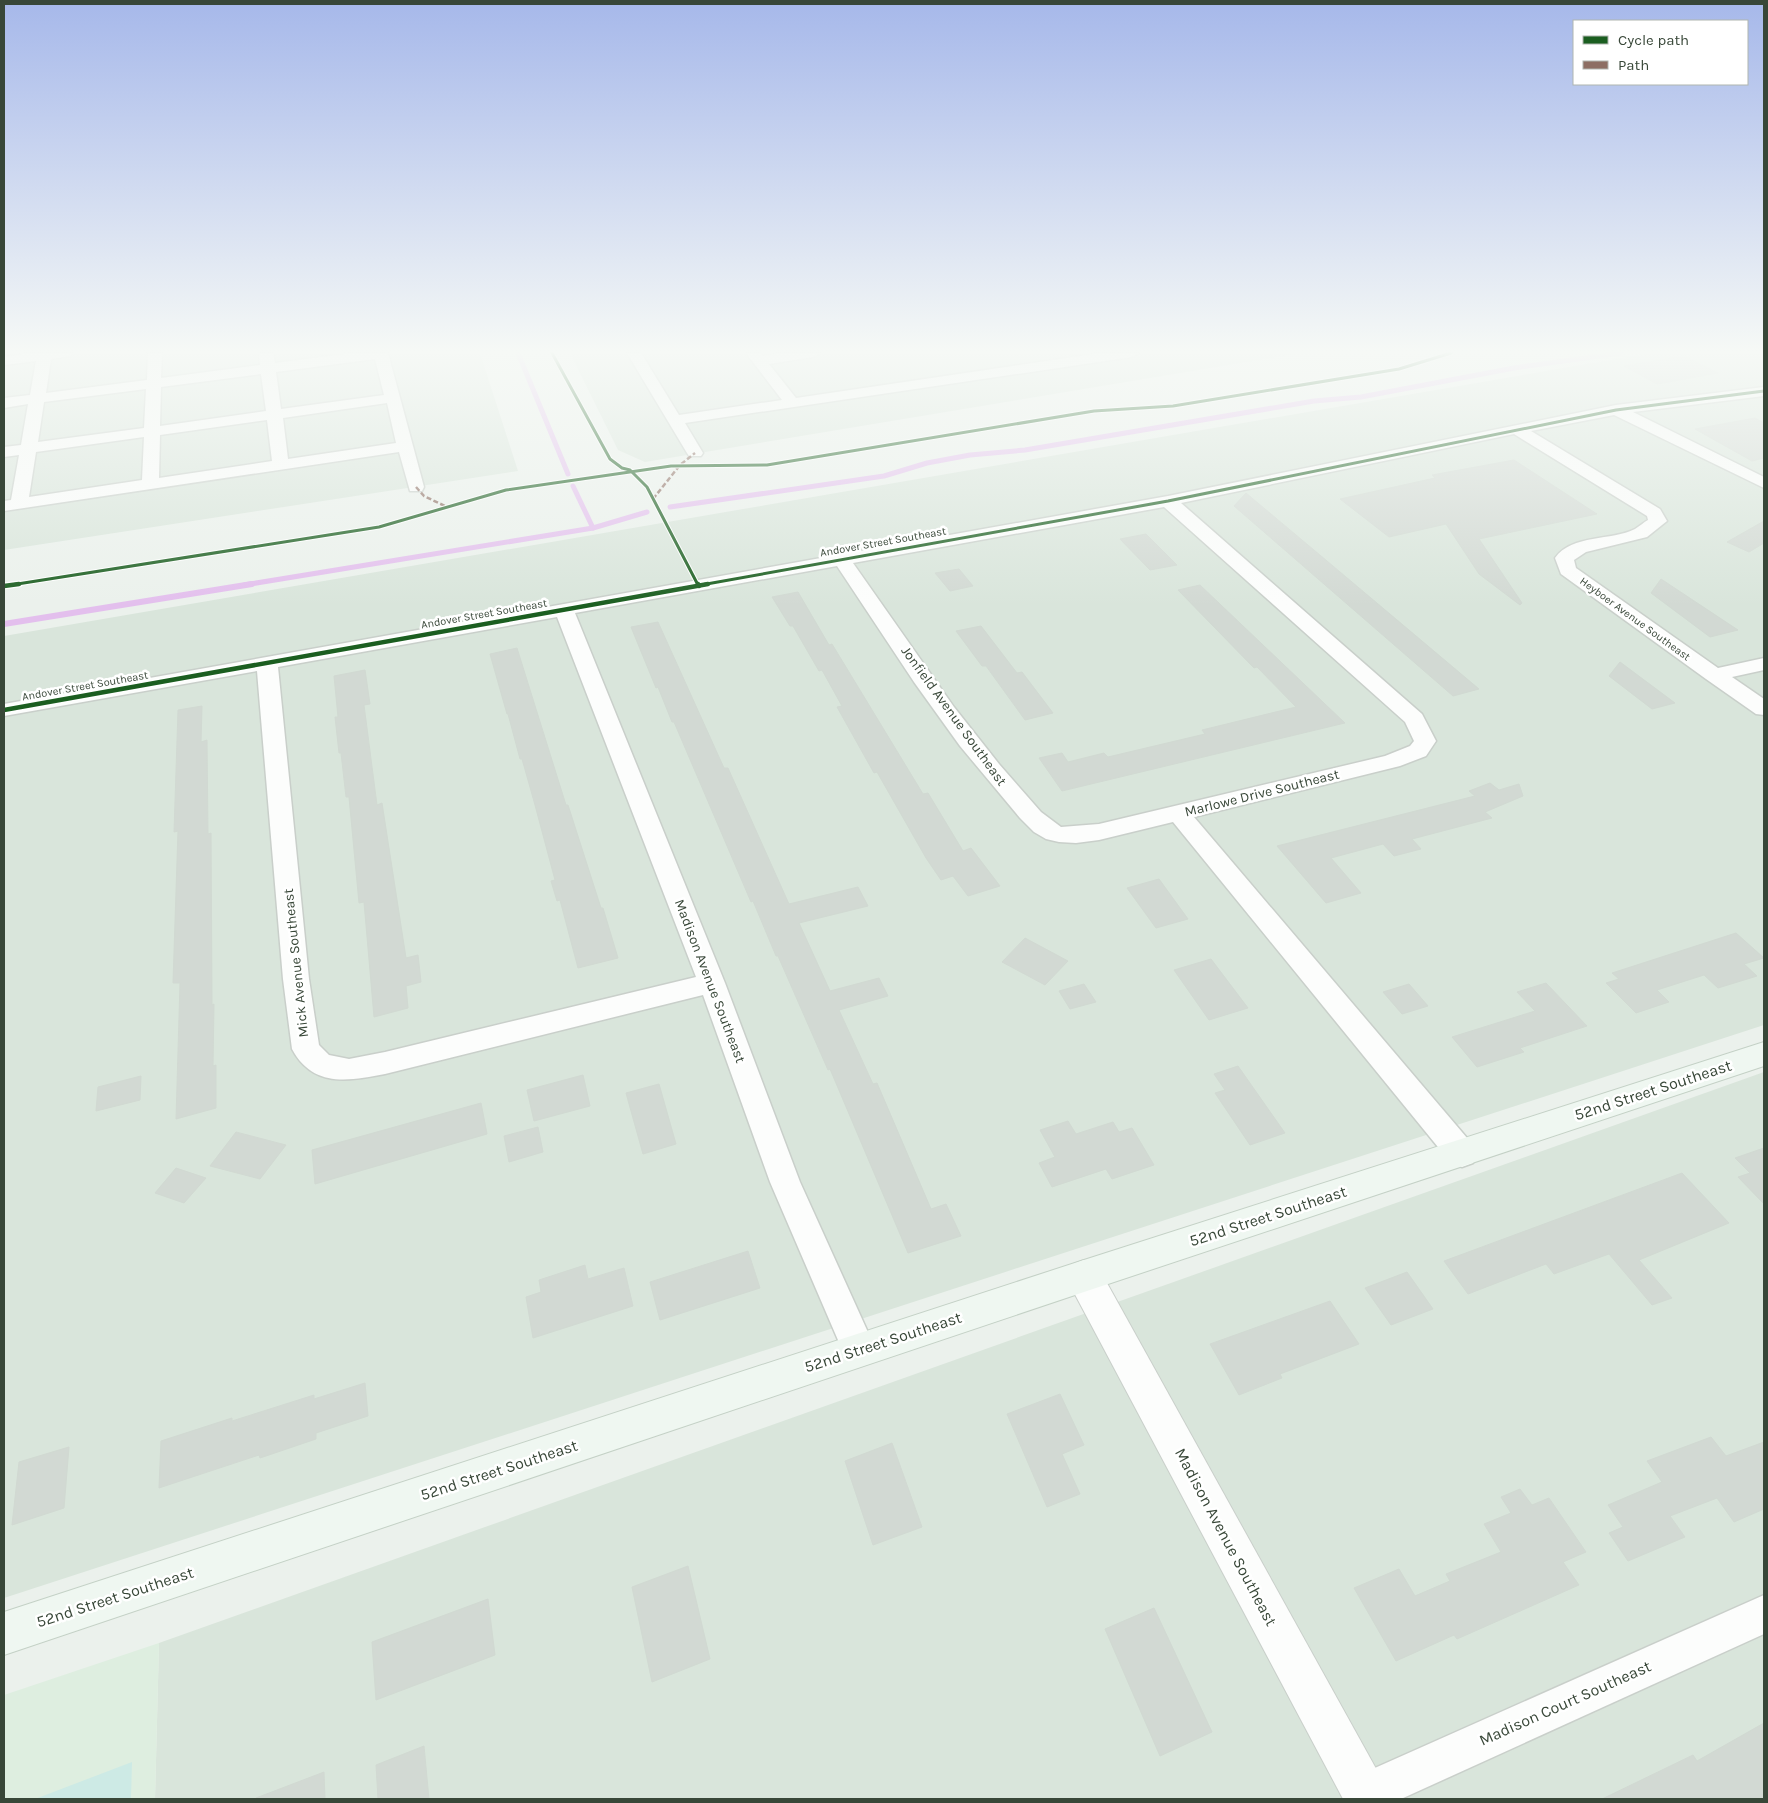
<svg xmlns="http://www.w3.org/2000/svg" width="1768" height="1803" viewBox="0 0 1768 1803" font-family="Karla,sans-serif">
<rect width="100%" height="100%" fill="#ebf1ec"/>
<g fill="#d9e5db">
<polygon points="4,353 480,353 518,471 4,550"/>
<polygon points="570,353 1301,353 645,462 618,450"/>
<polygon points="1651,353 1764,353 1764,1025 4,1598 4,636"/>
<polygon points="1764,1072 1764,1799 155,1799 159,1643"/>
</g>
<polygon fill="#deeee0" points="159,1643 155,1799 4,1799 4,1695"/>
<polygon fill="#cdeae5" points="132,1762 131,1799 35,1799"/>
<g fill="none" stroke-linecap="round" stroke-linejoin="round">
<g stroke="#e3bfed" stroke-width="5">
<polyline points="518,353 568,474"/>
<polyline points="573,486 593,528"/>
<polyline points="670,507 884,476 927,463 970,455 1025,450 1314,401 1361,397 1514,368 1621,353"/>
<polyline points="244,585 593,528 647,512"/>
</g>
<polyline stroke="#e3bfed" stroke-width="6" points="4,624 252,584"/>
</g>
<g fill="#d2d9d3" stroke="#d1d9d2">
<polygon points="1684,356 1718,373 1657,384 1624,366"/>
<polygon points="1755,418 1764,423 1764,458 1752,461 1695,429"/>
<polygon points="1514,460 1597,514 1479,539 1522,603 1520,605 1479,574 1446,524 1389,537 1340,499 1435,478 1432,475"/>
<polygon points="1246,493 1308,545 1479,689 1453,696 1234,506"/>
<polygon points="1764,521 1764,543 1749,552 1727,542"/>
<polygon points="1146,534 1177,565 1150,570 1120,539"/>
<polygon points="959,569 973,586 950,591 935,573"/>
<polygon points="1661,579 1738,630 1710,637 1651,593"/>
<polygon points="1200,585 1345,723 1062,791 1039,758 1062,753 1068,762 1104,753 1108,757 1205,734 1202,730 1296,707 1257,667 1254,668 1178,590"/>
<polygon points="798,592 829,645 832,644 923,794 928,793 963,851 971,848 1000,886 968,896 953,876 941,880 926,858 877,772 874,773 837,707 842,706 822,670 819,671 793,626 790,626 772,597"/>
<polygon points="658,622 724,768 728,768 789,904 858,887 868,906 799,923 830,991 879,978 888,996 839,1010 873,1084 877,1083 931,1209 946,1204 961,1236 908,1253 830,1069 828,1070 778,956 776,956 753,901 751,902 674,722 672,722 658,687 656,688 631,627"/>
<polygon points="981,626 1017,673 1022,672 1053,713 1025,720 986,666 982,666 956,631"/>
<polygon points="517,648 566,805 568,805 601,908 603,908 618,958 578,968 560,900 557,901 551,881 555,880 535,805 522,759 520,759 508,714 507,714 490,654"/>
<polygon points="1620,662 1675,703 1652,709 1609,676"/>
<polygon points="365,670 370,704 364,705 377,805 382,803 406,958 418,955 421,982 406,986 408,1008 374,1017 364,902 359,903 349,797 346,797 341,753 339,753 335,717 338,717 334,676"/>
<polygon points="202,706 201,742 207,740 208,834 211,833 212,1005 214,1004 213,1066 216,1065 216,1108 176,1119 180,983 173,983 178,831 174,832 178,710"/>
<polygon points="1490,783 1499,790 1519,784 1523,796 1485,812 1492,818 1412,839 1421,849 1394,856 1383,844 1331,858 1361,893 1326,903 1277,846 1475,796 1469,791"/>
<polygon points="1159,879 1188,919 1156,928 1127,888"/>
<polygon points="1736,933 1764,958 1744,964 1757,976 1718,988 1704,975 1657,990 1669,1002 1636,1013 1606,983 1619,979 1612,973"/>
<polygon points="1025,938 1068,961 1045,985 1002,962"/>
<polygon points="1211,959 1248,1008 1209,1020 1174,970"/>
<polygon points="1546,983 1587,1026 1520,1048 1524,1052 1477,1067 1452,1037 1535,1011 1517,992"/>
<polygon points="1084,984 1096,1002 1070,1009 1059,991"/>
<polygon points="1409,984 1428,1006 1402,1014 1383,992"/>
<polygon points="1238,1066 1285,1133 1250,1145 1215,1093 1225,1090 1214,1074"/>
<polygon points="583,1075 590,1106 534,1121 527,1090"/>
<polygon points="141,1076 140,1100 96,1111 98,1087"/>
<polygon points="659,1084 676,1144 643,1154 626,1093"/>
<polygon points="481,1103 487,1134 315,1184 312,1150"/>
<polygon points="1068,1121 1076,1134 1113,1122 1119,1132 1132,1128 1154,1165 1112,1179 1106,1169 1052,1187 1039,1163 1055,1157 1040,1130"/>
<polygon points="538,1127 543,1152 509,1162 504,1136"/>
<polygon points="236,1132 286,1145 260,1179 210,1166"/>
<polygon points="1764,1148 1764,1204 1738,1177 1750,1173 1735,1158"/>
<polygon points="176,1168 206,1178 184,1203 155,1193"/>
<polygon points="1682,1173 1729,1223 1639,1260 1672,1298 1652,1305 1609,1254 1554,1274 1546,1264 1468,1294 1444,1261"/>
<polygon points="748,1251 760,1288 660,1320 650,1282"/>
<polygon points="585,1265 588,1279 624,1268 633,1306 533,1338 526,1297 541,1292 539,1280"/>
<polygon points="1407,1272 1433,1309 1391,1325 1365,1288"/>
<polygon points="1330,1301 1359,1344 1280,1374 1282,1378 1239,1395 1210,1344"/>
<polygon points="365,1383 368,1416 316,1433 316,1439 260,1458 259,1455 159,1488 161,1441 232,1418 232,1421 314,1395 314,1399"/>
<polygon points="1060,1394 1084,1445 1062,1454 1080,1494 1047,1507 1007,1414"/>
<polygon points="1711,1437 1726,1456 1764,1442 1764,1509 1734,1522 1717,1498 1670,1516 1685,1537 1628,1561 1609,1533 1623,1527 1608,1505 1662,1482 1647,1461"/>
<polygon points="892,1443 922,1527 873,1545 845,1461"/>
<polygon points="69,1447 64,1508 12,1525 19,1462"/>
<polygon points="1520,1489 1532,1505 1549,1498 1586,1552 1563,1562 1579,1585 1457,1639 1454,1635 1396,1661 1354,1588 1399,1569 1415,1596 1450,1581 1446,1574 1501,1552 1484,1524 1511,1513 1501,1497"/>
<polygon points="688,1566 710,1659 652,1682 632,1587"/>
<polygon points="488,1599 495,1655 376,1700 372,1642"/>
<polygon points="1154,1608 1212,1732 1160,1756 1105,1629"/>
<polygon points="1764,1723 1764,1799 1602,1799 1693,1755 1697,1761"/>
<polygon points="424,1746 429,1799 378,1799 376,1765"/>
<polygon points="324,1772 325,1799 256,1799 256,1798"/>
</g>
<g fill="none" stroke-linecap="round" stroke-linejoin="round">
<defs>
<g id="minor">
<path d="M 29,353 L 72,353 L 70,356 L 51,359 L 46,393 L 147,380 L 148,353 L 162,353 L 161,378 L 260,365 L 259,353 L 273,353 L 275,363 L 352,353 L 388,353 L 424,487 L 422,491 L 410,491 L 399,452 L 4,511 L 4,501 L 11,500 L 19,455 L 4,457 L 4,447 L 21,445 L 28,404 L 4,408 L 4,398 L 30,395 L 36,361 L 4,365 L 4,357 ZM 375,359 L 384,395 L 281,409 L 276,372 ZM 261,374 L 266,411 L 160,426 L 161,387 ZM 146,389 L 144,428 L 38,442 L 44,402 ZM 387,403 L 396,443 L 288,459 L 283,418 ZM 267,420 L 272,461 L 159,478 L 160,435 ZM 144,437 L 142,480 L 29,497 L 36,452 Z"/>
<polygon points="627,353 641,353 679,415 782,400 746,353 761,353 763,356 781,353 820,353 813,357 769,364 796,398 1100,353 1139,353 1132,357 685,423 703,453 701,456 689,456 687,453"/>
<path d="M 1764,387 L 1764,396 L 1633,412 L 1764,477 L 1764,488 L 1614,415 L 1531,431 L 1660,509 L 1667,521 L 1647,537 L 1586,552 L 1574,560 L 1576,568 L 1718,668 L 1764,658 L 1764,670 L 1732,677 L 1764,699 L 1764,715 L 1756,714 L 1706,679 L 1561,574 L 1555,558 C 1572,534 1612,541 1635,529 C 1640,526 1644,522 1648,520 L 1647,516 L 1514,434 L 1181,503 L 1422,714 L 1436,741 L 1426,756 L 1400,766 L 1194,817 L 1473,1145 L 1477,1154 L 1473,1163 L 1462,1167 L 1451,1163 L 1173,822 L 1099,840 L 1076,843 L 1059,842 L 1046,839 L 1034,832 L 1020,818 L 960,746 L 914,682 L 837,566 L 575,613 L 725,983 L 800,1182 L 876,1350 L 871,1361 L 859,1366 L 847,1361 L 770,1182 L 703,995 L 385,1074 C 348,1081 313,1088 292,1049 L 283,979 L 257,671 L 4,716 L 4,704 L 1168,496 L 1616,405 ZM 1164,507 L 1405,722 L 1414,741 L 1410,746 L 1385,756 L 1099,824 L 1061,827 L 1041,812 L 999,764 L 954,707 L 853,563 ZM 557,617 L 696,977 L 385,1052 L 349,1059 L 329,1055 L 319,1045 L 309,979 L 278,667 Z"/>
<polygon points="1764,1595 1764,1634 1401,1799 1346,1799 1344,1794 1350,1779"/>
</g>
<polygon id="tertiary" points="1084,1260 1097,1265 1384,1783 1391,1799 1343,1799 1071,1287 1066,1276 1071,1265"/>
<polygon id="secondary" points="1764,1042 1764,1066 1084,1292 4,1655 4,1612 1084,1260"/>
</defs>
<use href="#minor" stroke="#c9cfca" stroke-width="3"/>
<use href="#tertiary" stroke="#c9cfca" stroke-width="2"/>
<use href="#secondary" stroke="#c4d1c6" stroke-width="2"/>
<use href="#minor" fill="#fcfdfc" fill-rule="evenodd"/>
<use href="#tertiary" fill="#fcfdfc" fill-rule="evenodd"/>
<use href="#secondary" fill="#eff7f1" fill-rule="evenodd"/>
<g stroke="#8d6e63" stroke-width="2.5" stroke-dasharray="5 2.5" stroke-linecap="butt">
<polyline points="416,487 424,496 447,507"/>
<polyline points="653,499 680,465 695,453"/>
</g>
<defs>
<g id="cycleway-far1">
<polyline points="552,353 610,459 622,468 630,470 647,487 698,585"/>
<polyline points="11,585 379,527 506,490 671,466 767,465 1094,411 1173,406 1399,369 1451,353"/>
<polyline points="701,585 1168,501 1616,410 1764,391"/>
</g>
<g id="cycleway">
<polyline points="698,584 699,586"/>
<polyline points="4,586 19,584"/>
<polyline points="4,710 708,584"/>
</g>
</defs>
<use href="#cycleway-far1" stroke="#fff" stroke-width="5"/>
<use href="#cycleway" stroke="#fff" stroke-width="7"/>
<use href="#cycleway-far1" stroke="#1b5e20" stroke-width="3"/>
<use href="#cycleway" stroke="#1b5e20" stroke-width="4.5"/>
</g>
<linearGradient id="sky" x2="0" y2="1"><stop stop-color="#a6b8ea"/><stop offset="0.58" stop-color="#f6f9f6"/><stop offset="1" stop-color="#f6f9f6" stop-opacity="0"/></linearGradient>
<rect width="1768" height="606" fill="url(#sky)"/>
<g text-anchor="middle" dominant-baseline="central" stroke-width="5" stroke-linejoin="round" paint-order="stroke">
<g font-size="11" fill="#384738" stroke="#fff">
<text transform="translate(883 542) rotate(-10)">Andover Street Southeast</text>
<text transform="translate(484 614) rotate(-10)">Andover Street Southeast</text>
<text transform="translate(1635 619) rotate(36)">Heyboer Avenue Southeast</text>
<text transform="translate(85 686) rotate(-10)">Andover Street Southeast</text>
</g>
<g font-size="14" fill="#384738" stroke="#fff">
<text transform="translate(954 716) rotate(54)">Jonfield Avenue Southeast</text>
<text transform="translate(1262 793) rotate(-14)">Marlowe Drive Southeast</text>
<text transform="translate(296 963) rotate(-96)">Mick Avenue Southeast</text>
<text transform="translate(710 981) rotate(69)">Madison Avenue Southeast</text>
</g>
<g font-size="16" fill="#384738" stroke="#fff">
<text transform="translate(1653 1090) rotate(-18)">52nd Street Southeast</text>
<text transform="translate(1268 1216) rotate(-18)">52nd Street Southeast</text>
<text transform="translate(883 1342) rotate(-18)">52nd Street Southeast</text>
<text transform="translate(499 1470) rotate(-18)">52nd Street Southeast</text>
<text transform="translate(1226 1537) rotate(62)">Madison Avenue Southeast</text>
<text transform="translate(115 1597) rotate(-18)">52nd Street Southeast</text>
<text transform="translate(1565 1703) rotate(-24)">Madison Court Southeast</text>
</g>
</g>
<rect width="1768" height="1803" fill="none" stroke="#384738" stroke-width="10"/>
<rect x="1573" y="20" width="175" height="65" fill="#ffffff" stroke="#afb5af"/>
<rect x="1583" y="36" width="25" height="8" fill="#1b5e20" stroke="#afb5af"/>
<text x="1618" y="45" font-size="15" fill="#384738">Cycle path</text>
<rect x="1583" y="61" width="25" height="8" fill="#8d6e63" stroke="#afb5af"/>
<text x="1618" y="70" font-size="15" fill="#384738">Path</text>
</svg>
